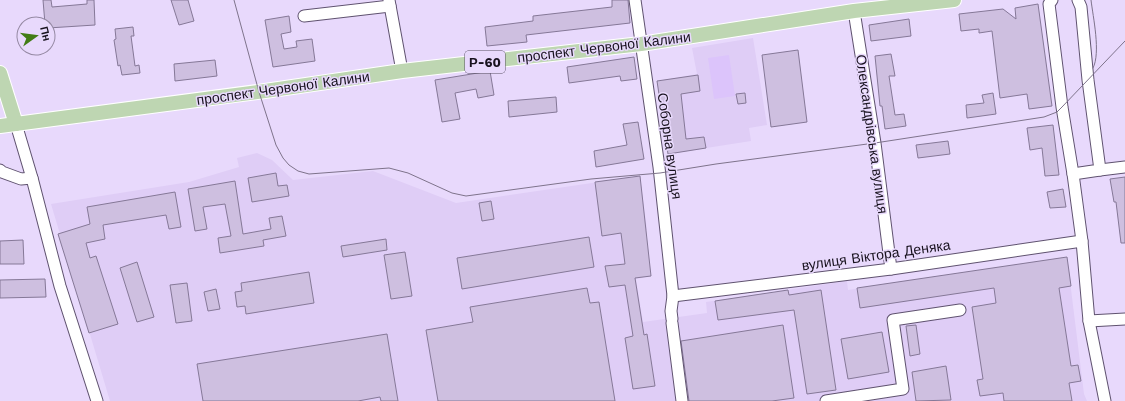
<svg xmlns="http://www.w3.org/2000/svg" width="1125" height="401" viewBox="0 0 1125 401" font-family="'Work Sans',sans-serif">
<rect width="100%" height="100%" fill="#e8d9fc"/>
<g fill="#dfcdf6">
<polygon points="753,38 767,125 749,128 751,141 668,154 657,81 697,74 692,48"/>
<polygon points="257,153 272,160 293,180 373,171 456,203 640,176 647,230 638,231 646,237 651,276 636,279 643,322 707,313 706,302 847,281 848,290 1067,257 1084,394 1087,401 110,401 51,204 189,182 239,167 237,158"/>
</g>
<polygon fill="#dcc4fb" points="729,55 735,96 714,99 708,58"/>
<g fill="#cebfe0" stroke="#857897">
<polygon points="43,0 51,0 52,7 87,4 87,0 94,0 95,25 48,28 48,24 45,24"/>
<polygon points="171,0 188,0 194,21 179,25"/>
<polygon points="612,0 628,0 630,23 526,35 527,42 487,46 485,27 533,21 533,16 612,7"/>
<polygon points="1038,4 1052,106 1029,109 1027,94 1000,98 992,31 979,33 979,29 961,31 959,14 1003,9 1016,19 1015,8"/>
<polygon points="289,16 291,32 281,34 284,49 297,47 296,41 312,39 315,61 273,67 265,20"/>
<polygon points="909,19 911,36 871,41 869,25"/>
<polygon points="133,27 134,36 131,36 135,66 139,65 140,73 122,75 120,65 118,66 114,40 116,39 115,29"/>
<polygon points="798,50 807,122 771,127 762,55"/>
<polygon points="891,54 895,76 889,76 895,115 904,114 906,126 885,129 882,106 880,106 875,56"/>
<polygon points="634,57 637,79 621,81 620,76 569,83 567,67"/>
<polygon points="215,60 217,76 175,81 174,64"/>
<polygon points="490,71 494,95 478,98 476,89 455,93 460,119 442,122 435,80"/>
<polygon points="698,75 700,91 681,94 686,139 704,137 706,148 668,154 657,81"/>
<polygon points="745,93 746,103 738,104 736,94"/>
<polygon points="993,93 996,114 967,118 966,105 984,103 982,95"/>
<polygon points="556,97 557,112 509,117 508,101"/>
<polygon points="638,122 644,159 596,167 594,151 627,145 623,124"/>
<polygon points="1053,125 1059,175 1045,176 1042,148 1030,150 1027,128"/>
<polygon points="948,141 950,154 918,158 916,145"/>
<polygon points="276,173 278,186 287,185 289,196 252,202 248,178"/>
<polygon points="640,176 651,276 635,278 644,335 647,334 655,386 633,389 625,338 633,336 625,285 609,287 605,266 625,264 621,233 602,236 595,182"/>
<polygon points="1125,177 1125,243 1121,243 1116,202 1114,202 1110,179"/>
<polygon points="235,181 243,234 271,229 269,218 282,216 286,236 263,240 264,246 220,253 218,238 231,236 225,204 203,207 207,229 195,231 188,189"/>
<polygon points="1063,189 1066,207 1050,208 1047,192"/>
<polygon points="175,192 181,227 169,229 166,215 103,225 105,239 86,243 90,258 96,256 118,324 89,333 58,234 90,224 87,207"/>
<polygon points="491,201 494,219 482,221 479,203"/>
<polygon points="589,237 594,267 462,289 457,258"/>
<polygon points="386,239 387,250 343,257 341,246"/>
<polygon points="23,240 24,264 0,264 0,241"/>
<polygon points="405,252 412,296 391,299 384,255"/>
<polygon points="1067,257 1071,286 1059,288 1071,366 1078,365 1081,381 1069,383 1072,401 1004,401 1003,393 980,396 977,380 983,379 972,307 996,303 994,288 860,308 857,288"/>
<polygon points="137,262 154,317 137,322 120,268"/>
<polygon points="309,272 314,303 246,314 245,306 237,307 235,292 242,291 241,283"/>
<polygon points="45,279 46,297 0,298 0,280"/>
<polygon points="187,283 192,321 176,323 170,285"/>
<polygon points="587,288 590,303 599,302 615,401 438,401 426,330 473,322 470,307"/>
<polygon points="216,289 220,309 208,311 204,292"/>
<polygon points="788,290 789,295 821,290 836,390 807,394 794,310 718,320 715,301"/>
<polygon points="783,325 794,398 772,401 689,401 681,341"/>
<polygon points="916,325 920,354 910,356 906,326"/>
<polygon points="882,332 889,372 848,379 841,339"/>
<polygon points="387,334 398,401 381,401 380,397 358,401 203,401 197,364"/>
<polygon points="946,366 951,400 916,401 912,372"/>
</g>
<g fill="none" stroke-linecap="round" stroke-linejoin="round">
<defs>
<g id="minor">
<polyline points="389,0 402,71"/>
<polyline points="635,0 659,167 673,296 671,311 672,319"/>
<polyline points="1052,0 1049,4 1062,107 1073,174"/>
<polyline points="1078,0 1081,7 1088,80 1100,170 1073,174 1082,241 1089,321 1105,401"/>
<polyline points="854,11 875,143 891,269"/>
<polyline points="304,16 390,6"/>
<polyline points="16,124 32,178 60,286 97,401"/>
<polyline points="0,170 2,172 21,179 32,178"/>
<polyline points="1100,170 1125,167"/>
<polyline points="673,296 891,269 1082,241"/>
<polyline points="1089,321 1125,319"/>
<polyline points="672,323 682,401"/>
<polyline points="826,401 903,389 893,320 960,310"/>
</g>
<g id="major">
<polyline points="0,73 16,124"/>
<polyline points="0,126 265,91 402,71 641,44 854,11 954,0"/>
</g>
</defs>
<use href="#minor" stroke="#5f526f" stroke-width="13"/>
<use href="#major" stroke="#fff" stroke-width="16"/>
<use href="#minor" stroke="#fff" stroke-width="11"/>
<use href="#major" stroke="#bed6b2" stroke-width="14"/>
<g stroke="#7e738b" stroke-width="1">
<polyline points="234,0 259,92 276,145 283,158 289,165 298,171 309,174 389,168 408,173 452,193 466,196 591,179 660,173 716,164 875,143 1044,117 1057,112 1062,107 1125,41"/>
<path d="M 1091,0 C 1093,17 1101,53 1093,68"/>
</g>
</g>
<g text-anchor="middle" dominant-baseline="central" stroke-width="3" stroke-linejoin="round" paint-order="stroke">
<rect fill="#e8d9fc" stroke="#564e61" stroke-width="1" x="465" y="51" width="40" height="22" rx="3"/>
<g font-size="13" font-weight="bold" fill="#18121e">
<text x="485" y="62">Р-60</text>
</g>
<g font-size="14" fill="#18121e" stroke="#e8d9fc">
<text transform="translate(604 47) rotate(-7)">проспект Червоної Калини</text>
<text transform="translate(283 88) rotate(-8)">проспект Червоної Калини</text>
<text transform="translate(872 134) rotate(82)">Олександрівська вулиця</text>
<text transform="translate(670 146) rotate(82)">Соборна вулиця</text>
<text transform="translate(876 255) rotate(-8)">вулиця Віктора Деняка</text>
</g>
</g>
<g transform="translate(36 36) rotate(76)"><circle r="19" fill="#e8d9fc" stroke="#9589a3"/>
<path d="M0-3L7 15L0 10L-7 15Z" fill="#427c16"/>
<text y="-6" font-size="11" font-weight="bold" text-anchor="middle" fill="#18121e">Пн</text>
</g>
</svg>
